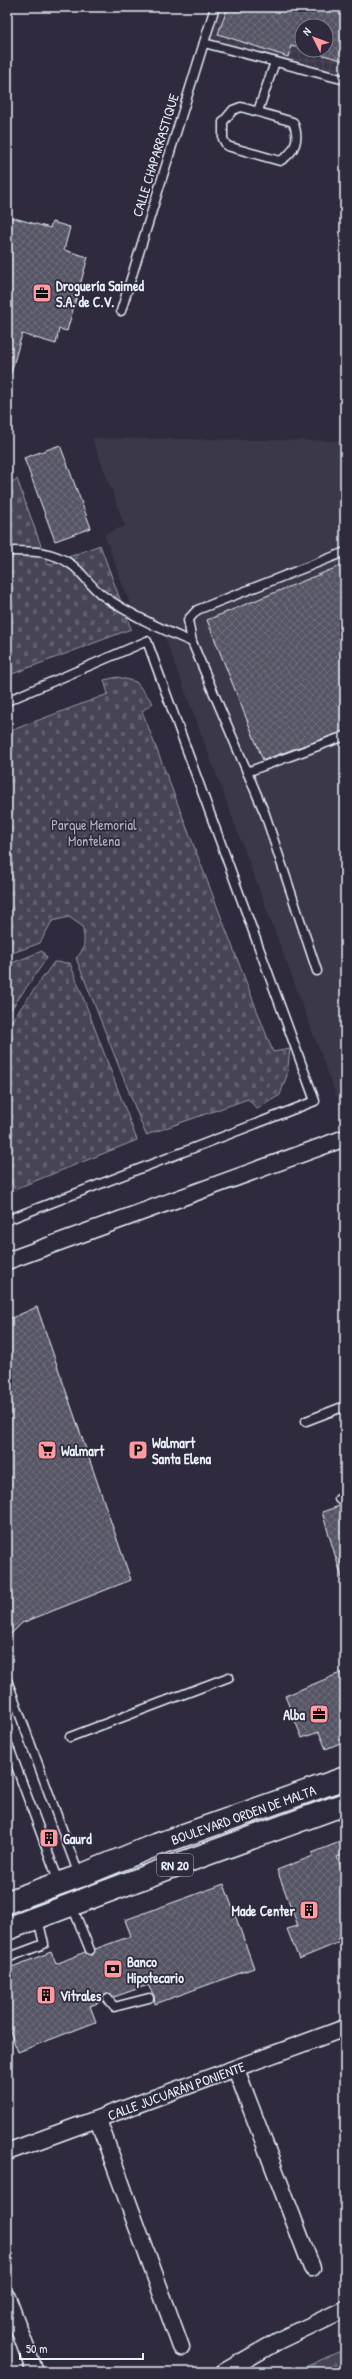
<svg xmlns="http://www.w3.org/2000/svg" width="352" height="2379" viewBox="0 0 352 2379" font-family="'Patrick Hand',sans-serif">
<defs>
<pattern id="industrial-grid" width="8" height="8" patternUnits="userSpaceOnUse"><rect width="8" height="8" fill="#3b3749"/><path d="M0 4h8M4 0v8" fill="none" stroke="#4e4b5b"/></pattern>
<pattern id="forest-firs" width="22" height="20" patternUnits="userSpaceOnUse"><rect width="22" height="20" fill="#464455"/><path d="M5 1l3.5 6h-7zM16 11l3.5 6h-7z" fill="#615f6e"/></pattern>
<pattern id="cemetery-stones" width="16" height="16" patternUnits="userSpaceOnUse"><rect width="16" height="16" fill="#464455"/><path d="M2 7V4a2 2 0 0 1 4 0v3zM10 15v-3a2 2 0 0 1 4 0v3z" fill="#615f6e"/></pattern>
<pattern id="building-cross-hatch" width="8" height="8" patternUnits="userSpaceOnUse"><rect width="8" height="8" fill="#575565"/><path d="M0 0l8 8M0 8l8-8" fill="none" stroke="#6f6e7c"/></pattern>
</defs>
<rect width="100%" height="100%" fill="#2f2a3d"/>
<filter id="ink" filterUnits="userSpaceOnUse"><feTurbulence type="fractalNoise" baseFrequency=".025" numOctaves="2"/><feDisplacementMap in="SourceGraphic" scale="8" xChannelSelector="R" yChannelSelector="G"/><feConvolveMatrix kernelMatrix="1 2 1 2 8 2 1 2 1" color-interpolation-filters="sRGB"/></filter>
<g filter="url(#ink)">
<polygon fill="#3b3749" points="92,438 345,441 345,1119 158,619 138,626 104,534 125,526"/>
<path fill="url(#industrial-grid)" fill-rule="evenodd" d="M 215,7 L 345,7 L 345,80 L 204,43 ZM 302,26 L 326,26 L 326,50 L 302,50 Z"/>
<polygon fill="url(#forest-firs)" stroke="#979aa6" points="345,2349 345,2372 294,2372"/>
<g fill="url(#cemetery-stones)" stroke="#979aa6">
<polygon points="17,479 48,565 100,545 131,629 7,676 7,485"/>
<path d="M 118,677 L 136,682 L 153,703 L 142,711 L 273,1052 L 290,1049 L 287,1075 L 280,1095 L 257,1109 L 248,1099 L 146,1135 L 76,958 C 86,949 85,939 82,926 L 69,917 L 52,921 L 40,943 L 7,955 L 7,732 L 108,694 L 104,680 Z"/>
<polygon points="42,951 47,958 7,1015 7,965"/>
<polygon points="54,962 70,963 137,1140 15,1189 12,1183 7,1185 7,1027"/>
</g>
<g fill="url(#building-cross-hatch)" stroke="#e8f1f8">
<polygon points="228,7 345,7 345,61 305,50 326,50 326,26 302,26 302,49 291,46 288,57 218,34"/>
<polygon points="7,216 50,228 52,222 70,227 64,250 88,257 67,331 59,329 56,344 22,334 11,373 7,373"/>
<polygon points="60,445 91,528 55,541 24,458"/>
<polygon points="345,564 345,731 263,760 207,620"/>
<polygon points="37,1307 131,1580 22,1623 7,1638 7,1320"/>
<polygon points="345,1504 345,1578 342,1578 322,1512"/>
<polygon points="345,1671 345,1741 326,1749 319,1732 302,1738 285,1696"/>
<polygon points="345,1840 345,1854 337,1857 345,1878 345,1936 338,1939 340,1942 299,1959 287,1929 298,1926 277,1870 313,1856 312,1853"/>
<polygon points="224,1884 254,1968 155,2004 154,1996 148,1985 114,1997 107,1994 103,1996 103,2001 90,2006 96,2022 18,2052 7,2024 7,1969 51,1952 56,1964 85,1952 92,1955 95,1949 131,1936 125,1920"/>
</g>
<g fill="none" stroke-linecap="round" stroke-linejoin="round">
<defs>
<g id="lane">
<polyline points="204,43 345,80"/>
<path d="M 241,107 L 293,122 C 300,138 296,152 280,161 L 227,146 L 223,139 L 223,122 L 233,110 Z"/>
<polyline points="258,111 275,62"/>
<polyline points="121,311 215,7"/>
<path d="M 7,551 C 30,551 52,550 72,565 C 82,572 90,586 102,595 C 130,615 161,629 192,642"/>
<polyline points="7,701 147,641 315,1101 7,1220"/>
<polyline points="247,772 345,736"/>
<polyline points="317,971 265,814 192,642 188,620 197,610 345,552"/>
<polyline points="306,1421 345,1406"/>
<polyline points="339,1499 345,1496"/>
<polyline points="7,1680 79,1875"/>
<polyline points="70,1737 229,1677"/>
<polyline points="7,1742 59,1882"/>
<polyline points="72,1906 90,1950"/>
<polyline points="7,1958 44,1944 38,1919"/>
<polyline points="108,1999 114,2007 149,1998"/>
</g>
<g id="street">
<polyline points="7,1261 345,1138"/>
<polyline points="236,2069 312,2268"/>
<polyline points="98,2120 181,2347"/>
<path id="s1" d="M 7,2152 L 345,2028"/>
<polyline points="7,2297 35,2372"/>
<polyline points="224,2372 278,2341 345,2309"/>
</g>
<g id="highway">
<path id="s2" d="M 7,1902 L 80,1876 L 153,1846 L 345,1778"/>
<polyline points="7,1929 182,1863 345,1804"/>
</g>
</defs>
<use href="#lane" stroke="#e8f1f8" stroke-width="11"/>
<use href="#street" stroke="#e8f1f8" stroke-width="19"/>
<use href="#highway" stroke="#e8f1f8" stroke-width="25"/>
<use href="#lane" stroke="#2f2a3d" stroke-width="8"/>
<use href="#street" stroke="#2f2a3d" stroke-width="16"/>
<use href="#highway" stroke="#2f2a3d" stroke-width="22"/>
</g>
</g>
<defs>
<symbol id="office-square" viewBox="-11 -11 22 22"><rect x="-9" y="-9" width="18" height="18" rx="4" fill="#ff9aa2" stroke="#2f2a3d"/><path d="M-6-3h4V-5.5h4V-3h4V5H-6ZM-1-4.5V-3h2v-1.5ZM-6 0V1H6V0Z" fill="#111"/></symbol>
<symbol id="supermarket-square" viewBox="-11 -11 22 22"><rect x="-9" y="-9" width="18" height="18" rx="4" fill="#ff9aa2" stroke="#2f2a3d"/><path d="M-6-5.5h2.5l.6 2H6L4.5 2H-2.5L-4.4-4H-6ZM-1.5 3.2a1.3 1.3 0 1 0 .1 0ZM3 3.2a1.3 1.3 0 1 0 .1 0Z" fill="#111"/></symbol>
<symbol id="parking-square" viewBox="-11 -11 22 22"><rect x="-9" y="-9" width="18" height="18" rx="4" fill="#ff9aa2" stroke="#2f2a3d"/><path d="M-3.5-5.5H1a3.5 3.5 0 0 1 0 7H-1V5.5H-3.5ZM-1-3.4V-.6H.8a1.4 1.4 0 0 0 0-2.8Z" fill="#111"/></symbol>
<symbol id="building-square" viewBox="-11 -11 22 22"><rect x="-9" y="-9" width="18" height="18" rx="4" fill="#ff9aa2" stroke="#2f2a3d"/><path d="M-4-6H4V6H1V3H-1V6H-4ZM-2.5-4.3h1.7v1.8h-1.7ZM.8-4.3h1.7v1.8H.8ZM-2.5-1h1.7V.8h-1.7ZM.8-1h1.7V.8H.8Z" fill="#111"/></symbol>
<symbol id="bank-square" viewBox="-11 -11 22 22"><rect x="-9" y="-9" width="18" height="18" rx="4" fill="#ff9aa2" stroke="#2f2a3d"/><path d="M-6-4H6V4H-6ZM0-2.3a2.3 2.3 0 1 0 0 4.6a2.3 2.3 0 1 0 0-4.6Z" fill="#111"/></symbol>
</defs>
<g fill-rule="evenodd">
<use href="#office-square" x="31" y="282" width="22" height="22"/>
<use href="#supermarket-square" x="36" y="1439" width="22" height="22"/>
<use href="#parking-square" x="127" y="1439" width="22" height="22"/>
<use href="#office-square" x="308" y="1703" width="22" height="22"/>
<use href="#building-square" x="38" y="1827" width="22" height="22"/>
<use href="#building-square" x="298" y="1899" width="22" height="22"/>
<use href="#bank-square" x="102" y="1958" width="22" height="22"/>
<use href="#building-square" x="35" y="1984" width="22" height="22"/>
</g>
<g text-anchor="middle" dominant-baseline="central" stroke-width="3.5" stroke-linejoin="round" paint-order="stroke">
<rect fill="#2f2a3d" stroke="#b0b5c0" stroke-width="1" x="157" y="1854" width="36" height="22" rx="3"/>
<g font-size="13" font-weight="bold" fill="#e8f1f8">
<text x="175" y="1865">RN 20</text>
</g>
<g font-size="14" fill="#e8f1f8" stroke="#2f2a3d">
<text transform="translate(155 155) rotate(-73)">CALLE CHAPARRASTIQUE</text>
<text stroke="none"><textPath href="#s2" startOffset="252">BOULEVARD ORDEN DE MALTA</textPath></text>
<text stroke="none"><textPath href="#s1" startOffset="180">CALLE JUCUARÁN PONIENTE</textPath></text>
</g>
<g font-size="14" font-weight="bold" fill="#e8f1f8" stroke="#2f2a3d" text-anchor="start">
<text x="56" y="285">Droguería Saimed<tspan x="56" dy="16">S.A. de C.V.</tspan></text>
<text x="152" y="1442">Walmart<tspan x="152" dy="16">Santa Elena</tspan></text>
<text x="61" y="1450">Walmart</text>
<text x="305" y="1714" text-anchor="end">Alba</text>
<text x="63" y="1838">Gaurd</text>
<text x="295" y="1910" text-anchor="end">Made Center</text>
<text x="127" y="1961">Banco<tspan x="127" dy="16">Hipotecario</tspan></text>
<text x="60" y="1995">Vitrales</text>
</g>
<g font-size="14" fill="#afb4bf" stroke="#2f2a3d">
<text x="94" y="824">Parque Memorial<tspan x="94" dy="16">Montelena</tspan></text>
</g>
</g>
<rect width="352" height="2379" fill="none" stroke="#2f2a3d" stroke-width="24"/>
<rect x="12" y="12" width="328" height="2355" fill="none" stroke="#e8f1f8" stroke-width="1.5" filter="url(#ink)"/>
<g transform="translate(314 38) rotate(312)"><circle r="19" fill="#2f2a3d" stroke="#797a88"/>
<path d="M0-3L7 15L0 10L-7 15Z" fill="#ff9aa2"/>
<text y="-6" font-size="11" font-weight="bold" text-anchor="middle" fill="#e8f1f8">N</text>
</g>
<path d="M20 2353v6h123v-6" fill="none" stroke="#e8f1f8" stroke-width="2"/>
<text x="26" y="2353" font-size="12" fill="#e8f1f8" stroke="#2f2a3d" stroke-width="3" paint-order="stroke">50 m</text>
</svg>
